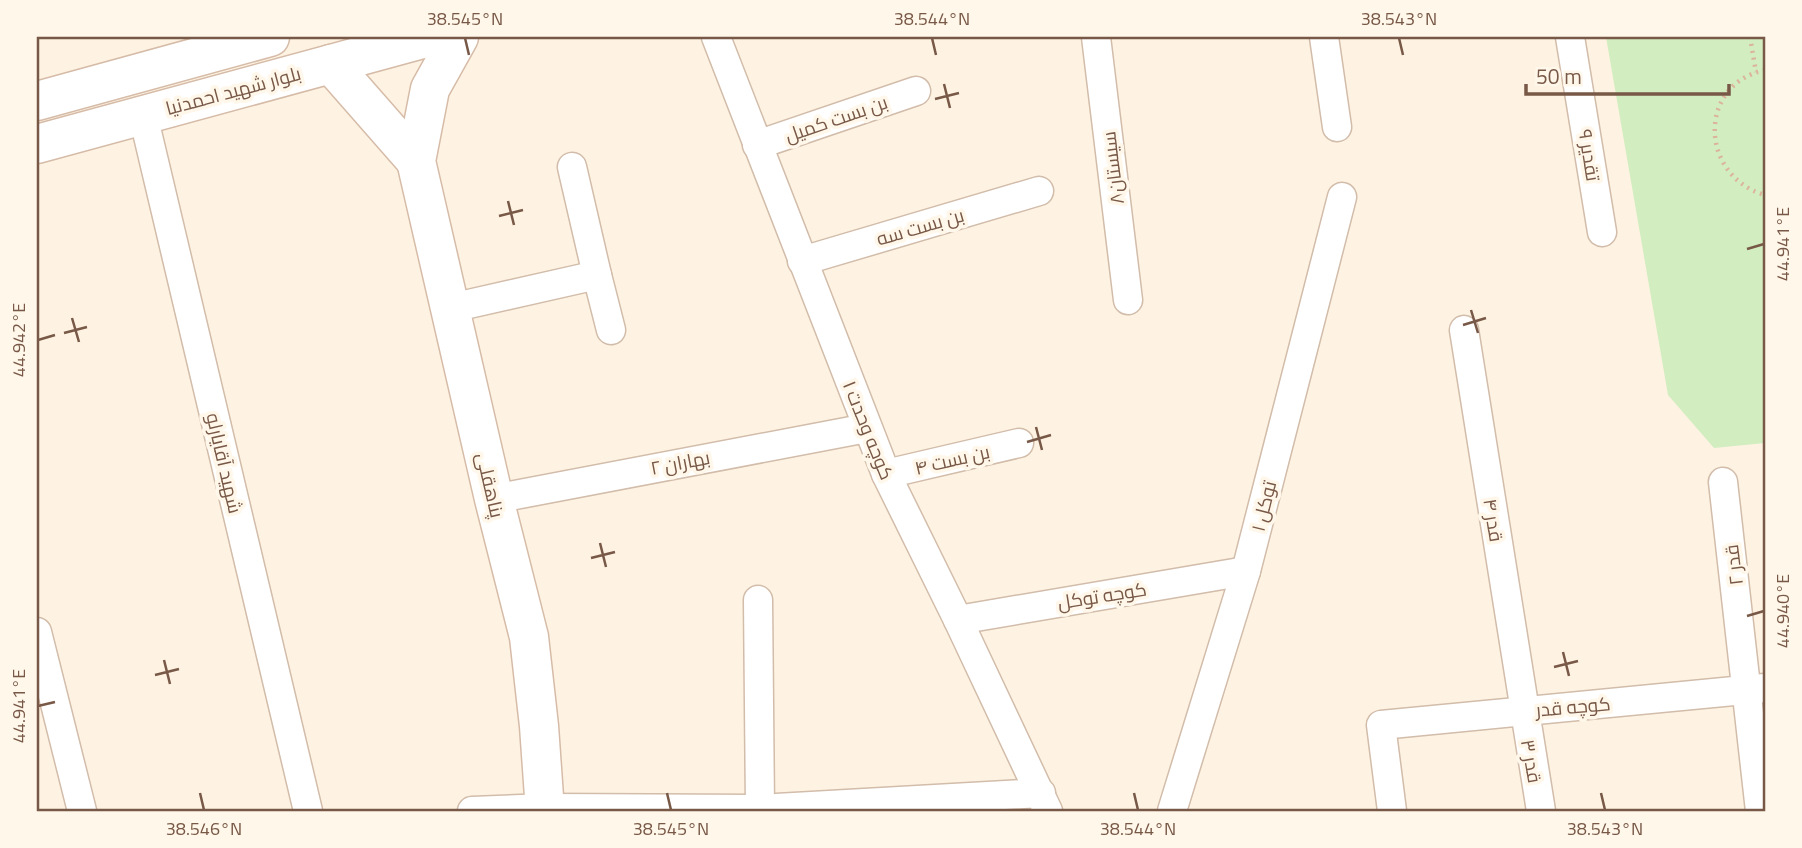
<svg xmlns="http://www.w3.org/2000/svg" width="1802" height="848" viewBox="0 0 1802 848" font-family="'Titillium Web',Cairo,sans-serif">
<rect width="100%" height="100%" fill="#fef3e2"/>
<polygon fill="#d2edc0" points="1606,37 1765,37 1765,443 1714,448 1668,395"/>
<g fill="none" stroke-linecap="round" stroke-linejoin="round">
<defs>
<g id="street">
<polyline points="716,37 886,474 958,620 1048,811"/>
<polyline points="1096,37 1128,300"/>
<polyline points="1324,37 1337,127"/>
<polyline points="1570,37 1602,232"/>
<polyline points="143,115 308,811"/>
<polyline points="757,145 916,91"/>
<polyline points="802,261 1039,191"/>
<polyline points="597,275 611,330"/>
<polyline points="451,308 597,275 572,167"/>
<polyline points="1464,330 1541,811"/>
<polyline points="886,474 1019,443"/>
<polyline points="1723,482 1760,811"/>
<polyline points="494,499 867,428"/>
<polyline points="758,600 760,809"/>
<polyline points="958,620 1246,571"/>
<polyline points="37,632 82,811"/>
<polyline points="472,811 546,808 760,809 1041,793"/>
<polyline points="1172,811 1246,571 1342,197"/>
<polyline points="1392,811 1381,725 1765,688"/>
</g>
<g id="secondary">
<polyline points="459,37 430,89 416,161 494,499 529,637 539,726 545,811"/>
<polyline points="331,64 416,161"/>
<polyline points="37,101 270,37"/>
<polyline points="37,144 430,37"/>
</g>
</defs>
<use href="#street" stroke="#d2bcaa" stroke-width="31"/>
<use href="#secondary" stroke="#d6bca8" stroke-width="41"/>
<g stroke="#dbb49b" stroke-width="4.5" stroke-dasharray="2 5" stroke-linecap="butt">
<polyline points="1750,37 1756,72"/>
<path d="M 1765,70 C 1697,84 1699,176 1765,195"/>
</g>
<use href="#street" stroke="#fff" stroke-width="28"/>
<use href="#secondary" stroke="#fff" stroke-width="38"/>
</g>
<path fill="none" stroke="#785846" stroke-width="2.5" d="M 465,38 L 469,55M 932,38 L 936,55M 1399,38 L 1403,55M 944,84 L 950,108M 935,99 L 959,93M 508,201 L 514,225M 499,216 L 523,210M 1747,249 L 1764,244M 1471,310 L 1478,333M 72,318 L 79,342M 1463,325 L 1486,318M 64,333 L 87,327M 38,340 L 55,335M 1036,427 L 1042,450M 1027,442 L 1051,435M 600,543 L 606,567M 591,558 L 615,552M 1747,616 L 1764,611M 1563,652 L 1569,676M 164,660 L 170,684M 1554,667 L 1578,661M 155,675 L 179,669M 38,706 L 55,702M 200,793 L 204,810M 667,793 L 671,810M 1134,793 L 1138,810M 1601,793 L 1605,810"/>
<g text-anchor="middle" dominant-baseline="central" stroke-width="7" stroke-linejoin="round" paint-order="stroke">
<g font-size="19" fill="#785846" stroke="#fff7ea">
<text transform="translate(233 90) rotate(-15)">بلوار شهید احمدنیا</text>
<text transform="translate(836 118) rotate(-19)">بن بست کمیل</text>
<text transform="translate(1590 155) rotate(81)">۹ تقدیر</text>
<text transform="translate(1112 168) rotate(-97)">سیستان۸</text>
<text transform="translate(920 226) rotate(-16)">بن بست سه</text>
<text transform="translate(869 430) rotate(68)">کوچه وحدت ۱</text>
<text transform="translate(952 459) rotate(-13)">بن بست ۴</text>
<text transform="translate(680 462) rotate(-11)">بهاران ۲</text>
<text transform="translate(225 463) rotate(77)">شهید آقایارلو</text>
<text transform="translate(491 485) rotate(77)">پناهقلی</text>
<text transform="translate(1263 506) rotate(-76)">توکل ۱</text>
<text transform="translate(1494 520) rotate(81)">قدر ۴</text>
<text transform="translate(1733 565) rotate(-97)">قدر ۲</text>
<text transform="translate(1102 595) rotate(-9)">کوچه توکل</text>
<text transform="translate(1573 706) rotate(-5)">کوچه قدر</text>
<text transform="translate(1532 761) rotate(80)">قدر ۳</text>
</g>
</g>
<rect width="1802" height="848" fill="none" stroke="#fff7ea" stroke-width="77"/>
<path d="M1526 84v10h203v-10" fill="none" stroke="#785846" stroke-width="3.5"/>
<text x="1536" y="84" font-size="21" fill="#785846" stroke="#fff7ea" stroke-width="5" paint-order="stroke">50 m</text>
<rect x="38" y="38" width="1726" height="772" fill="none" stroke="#785846" stroke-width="2.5"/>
<g font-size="18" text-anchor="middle" fill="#785846">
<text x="465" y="25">38.545°N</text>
<text x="932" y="25">38.544°N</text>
<text x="1399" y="25">38.543°N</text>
<text transform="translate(1783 244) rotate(-90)" y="6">44.941°E</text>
<text transform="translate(19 340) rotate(-90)" y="6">44.942°E</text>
<text transform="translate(1783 611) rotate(-90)" y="6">44.940°E</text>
<text transform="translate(19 706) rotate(-90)" y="6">44.941°E</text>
<text x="204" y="835">38.546°N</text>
<text x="671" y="835">38.545°N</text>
<text x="1138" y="835">38.544°N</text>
<text x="1605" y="835">38.543°N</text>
</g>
</svg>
